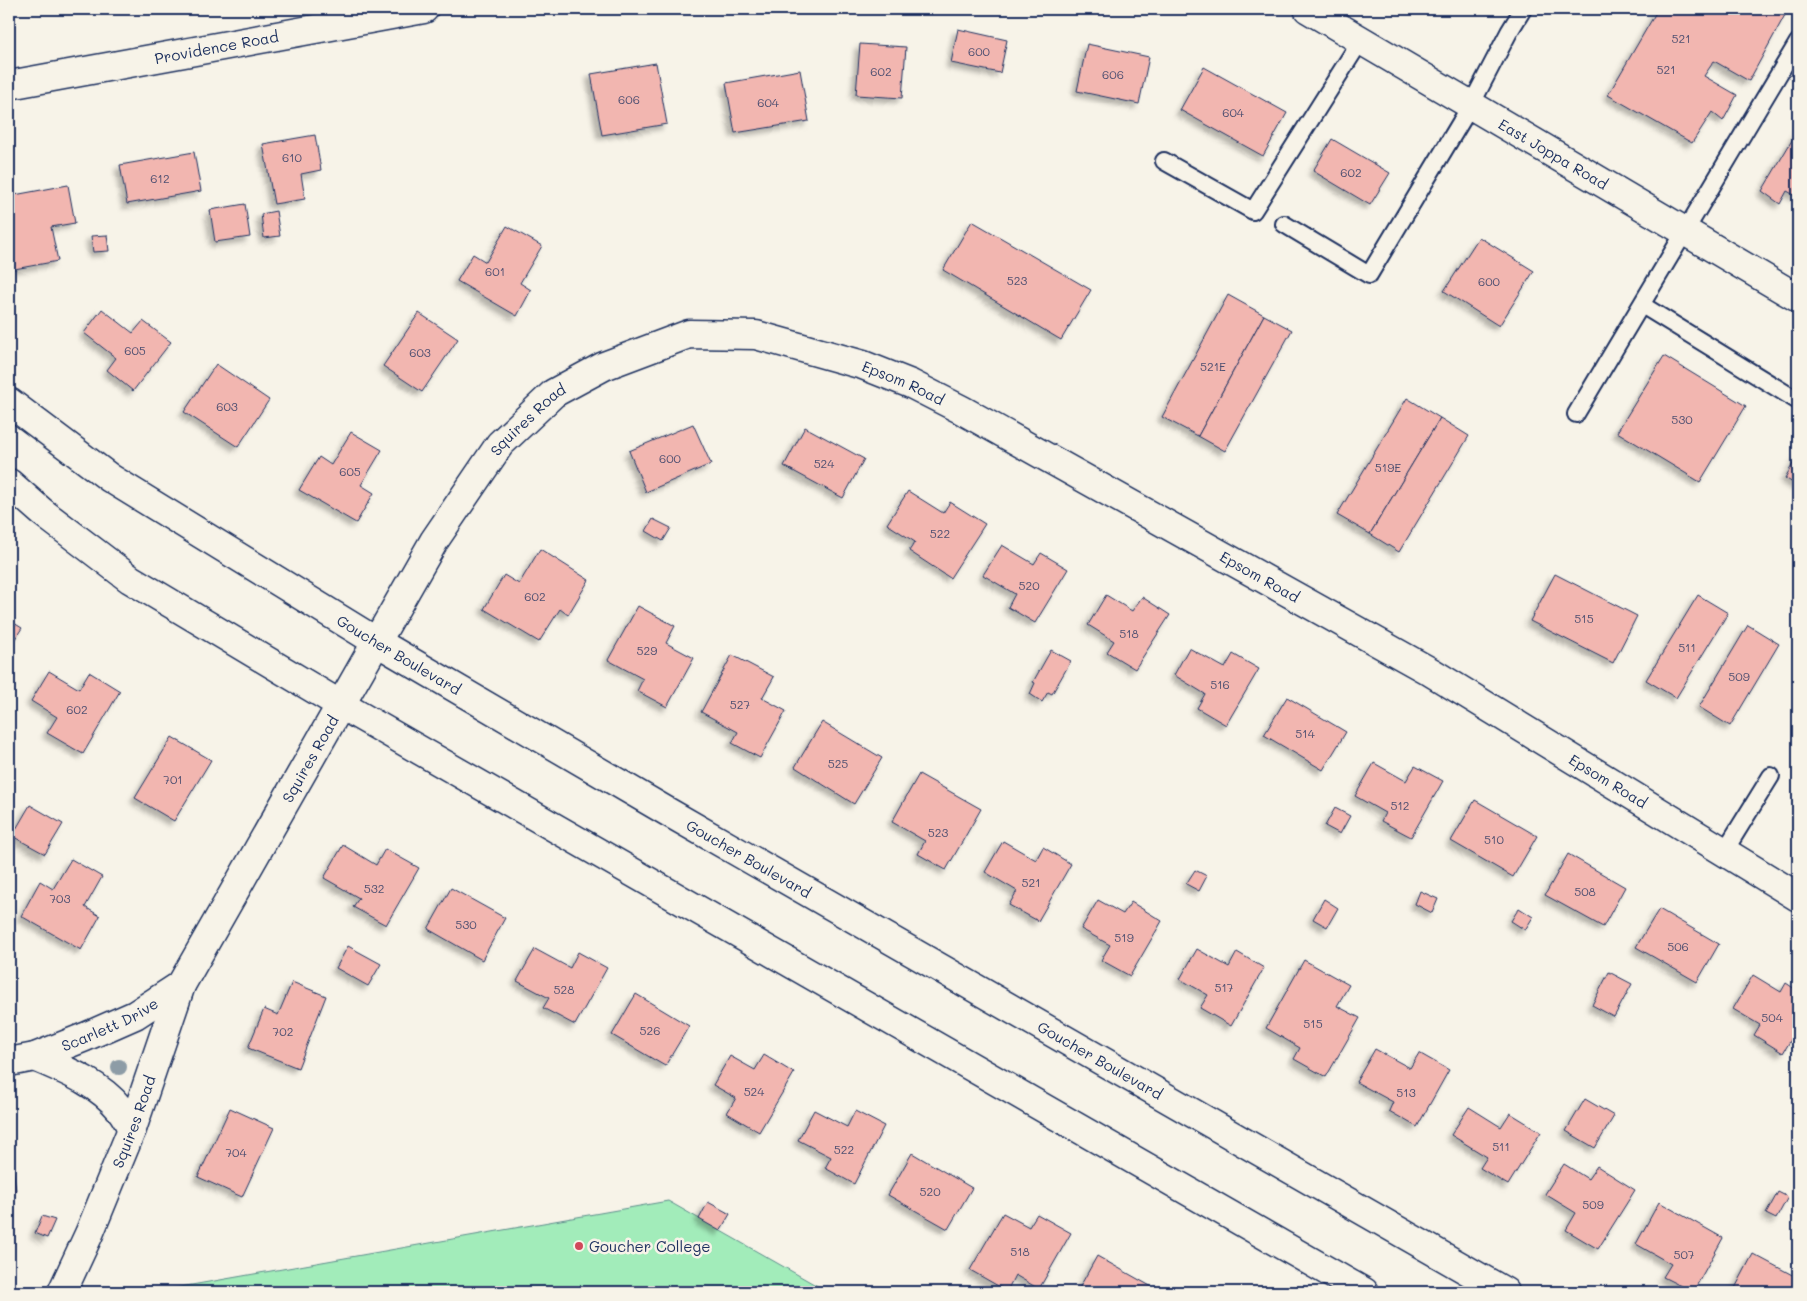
<svg xmlns="http://www.w3.org/2000/svg" width="1807" height="1301" viewBox="0 0 1807 1301" font-family="Mali,sans-serif">
<defs>
<filter id="shadow"><feDropShadow dx="-4.5" dy="4.5" stdDeviation="2.5" flood-color="#0004"/></filter>
</defs>
<rect width="100%" height="100%" fill="#f7f3e8"/>
<filter id="ink" filterUnits="userSpaceOnUse"><feTurbulence type="fractalNoise" baseFrequency=".02" numOctaves="2"/><feDisplacementMap in="SourceGraphic" scale="10" xChannelSelector="R" yChannelSelector="G"/><feConvolveMatrix kernelMatrix="1 2 1 2 8 2 1 2 1" color-interpolation-filters="sRGB"/></filter>
<g filter="url(#ink)">
<polygon fill="#a2ecba" stroke="#5e8e8c" points="668,1201 828,1292 152,1292"/>
<g fill="#f2b6b0" stroke="#1b2f5e" filter="url(#shadow)">
<polygon points="1658,9 1775,9 1785,15 1749,81 1714,61 1704,76 1737,95 1723,121 1712,112 1692,143 1608,95"/>
<polygon points="958,29 1007,40 1000,73 951,63"/>
<polygon points="860,44 906,47 902,98 856,95"/>
<polygon points="1087,44 1149,57 1139,104 1077,91"/>
<polygon points="656,63 667,124 602,135 591,74"/>
<polygon points="1204,67 1287,113 1263,156 1180,110"/>
<polygon points="800,70 809,121 735,133 726,83"/>
<polygon points="1798,130 1798,197 1787,191 1780,204 1762,191"/>
<polygon points="315,135 321,170 301,174 305,199 274,204 263,144"/>
<polygon points="1332,139 1390,173 1370,205 1313,171"/>
<polygon points="194,152 201,191 127,204 120,165"/>
<polygon points="68,185 75,223 51,227 58,261 9,270 9,196"/>
<polygon points="245,204 250,237 215,242 210,210"/>
<polygon points="276,211 280,236 264,238 261,214"/>
<polygon points="972,221 1091,290 1061,340 943,270"/>
<polygon points="507,226 542,246 520,283 531,290 517,316 457,281 473,254 486,262"/>
<polygon points="107,235 109,251 93,252 91,236"/>
<polygon points="1479,237 1534,271 1499,326 1444,291"/>
<polygon points="1228,295 1264,315 1198,436 1162,417"/>
<polygon points="102,309 133,333 143,321 171,342 133,391 107,370 116,358 84,333"/>
<polygon points="419,313 458,339 422,392 383,366"/>
<polygon points="1264,315 1292,330 1225,451 1198,436"/>
<polygon points="1664,356 1746,406 1700,482 1617,432"/>
<polygon points="216,364 269,400 238,447 184,412"/>
<polygon points="1407,398 1440,418 1370,534 1337,515"/>
<polygon points="1440,418 1469,436 1399,552 1370,534"/>
<polygon points="693,424 711,464 646,492 629,451"/>
<polygon points="805,427 864,459 843,498 784,466"/>
<polygon points="351,432 382,450 361,485 374,493 356,523 299,490 319,457 331,465"/>
<polygon points="1798,455 1798,486 1785,478"/>
<polygon points="908,491 943,513 950,502 985,524 950,578 909,551 915,542 887,524"/>
<polygon points="653,519 671,528 663,541 646,531"/>
<polygon points="1002,545 1034,564 1041,553 1068,569 1035,623 1008,607 1015,594 983,575"/>
<polygon points="540,549 589,580 568,615 560,609 539,642 484,609 504,575 519,584"/>
<polygon points="1555,574 1637,616 1613,663 1530,621"/>
<polygon points="1106,595 1132,611 1142,597 1170,615 1135,669 1107,652 1114,641 1088,625"/>
<polygon points="1698,595 1728,613 1676,698 1646,680"/>
<polygon points="638,606 675,626 666,643 694,658 667,707 637,691 643,679 608,660"/>
<polygon points="9,620 22,628 9,648"/>
<polygon points="1748,625 1779,644 1730,726 1699,707"/>
<polygon points="1189,648 1225,668 1233,654 1259,669 1226,725 1197,708 1205,694 1174,675"/>
<polygon points="1051,650 1071,661 1052,694 1048,692 1042,702 1030,694 1035,683 1033,682"/>
<polygon points="732,655 774,677 762,698 786,711 760,758 732,743 738,732 701,712"/>
<polygon points="49,671 79,689 89,672 120,691 83,754 47,733 57,717 31,701"/>
<polygon points="1287,697 1346,732 1323,770 1264,735"/>
<polygon points="822,722 882,758 854,804 795,767"/>
<polygon points="172,737 211,760 174,821 135,798"/>
<polygon points="1374,763 1406,781 1415,766 1443,781 1411,837 1381,821 1385,813 1355,796"/>
<polygon points="919,774 981,809 946,870 918,854 925,841 892,822"/>
<polygon points="1475,800 1537,836 1513,877 1451,841"/>
<polygon points="30,805 63,824 45,854 12,836"/>
<polygon points="1335,808 1350,816 1340,834 1325,826"/>
<polygon points="1003,841 1036,860 1043,847 1071,864 1038,921 1009,905 1017,891 985,872"/>
<polygon points="343,845 376,865 385,849 419,868 386,925 353,907 359,898 324,878"/>
<polygon points="1568,854 1625,887 1603,927 1545,895"/>
<polygon points="71,859 102,877 85,907 100,916 81,950 21,916 40,881 53,889"/>
<polygon points="1195,870 1207,876 1199,891 1186,884"/>
<polygon points="451,888 505,918 482,960 428,929"/>
<polygon points="1420,891 1438,899 1432,913 1415,904"/>
<polygon points="1324,899 1338,908 1327,927 1313,919"/>
<polygon points="1098,900 1123,914 1131,902 1162,921 1130,976 1101,960 1110,945 1081,929"/>
<polygon points="1519,908 1533,917 1525,930 1511,921"/>
<polygon points="1659,909 1719,944 1697,982 1636,947"/>
<polygon points="348,946 381,964 368,986 336,968"/>
<polygon points="535,949 570,968 578,952 607,968 575,1025 543,1008 549,998 517,981"/>
<polygon points="1197,949 1229,967 1237,952 1264,968 1231,1026 1200,1008 1208,995 1180,979"/>
<polygon points="1304,960 1349,985 1337,1006 1360,1018 1326,1077 1294,1059 1300,1048 1266,1028"/>
<polygon points="1609,972 1632,984 1614,1017 1592,1005"/>
<polygon points="1753,975 1781,992 1786,983 1798,991 1798,1028 1783,1053 1754,1035 1760,1025 1733,1009"/>
<polygon points="292,982 326,996 298,1068 248,1048 264,1009 278,1015"/>
<polygon points="636,994 689,1026 665,1066 612,1035"/>
<polygon points="1375,1049 1410,1068 1419,1053 1449,1070 1417,1127 1389,1111 1393,1102 1356,1082"/>
<polygon points="764,1055 794,1073 759,1132 727,1113 736,1098 713,1085 730,1056 755,1070"/>
<polygon points="1585,1099 1614,1116 1595,1148 1566,1131"/>
<polygon points="1469,1107 1501,1127 1510,1113 1541,1132 1508,1185 1480,1168 1487,1157 1451,1135"/>
<polygon points="230,1108 274,1128 242,1197 198,1177"/>
<polygon points="814,1110 847,1127 855,1111 884,1126 854,1184 825,1168 831,1157 798,1140"/>
<polygon points="912,1153 972,1188 948,1229 888,1195"/>
<polygon points="12,1157 16,1191 9,1192 9,1158"/>
<polygon points="1564,1164 1588,1179 1597,1166 1635,1190 1598,1249 1566,1230 1576,1213 1545,1194"/>
<polygon points="1778,1192 1788,1197 1776,1219 1766,1214"/>
<polygon points="708,1202 730,1214 720,1231 699,1219"/>
<polygon points="1659,1202 1723,1238 1693,1292 1663,1277 1671,1264 1636,1244"/>
<polygon points="1003,1213 1029,1227 1037,1214 1071,1233 1039,1289 1015,1275 1007,1291 970,1270"/>
<polygon points="42,1216 55,1220 47,1238 35,1233"/>
<polygon points="1753,1254 1798,1278 1798,1292 1733,1292"/>
<polygon points="1097,1256 1161,1292 1077,1292"/>
</g>
<g fill="none" stroke-linecap="round" stroke-linejoin="round">
<defs>
<g id="service">
<polyline points="1164,161 1253,211 1361,40"/>
<polyline points="1284,224 1369,275 1471,105 1509,32 1523,9"/>
<polyline points="1642,305 1798,401"/>
<polyline points="1576,414 1798,42"/>
<polyline points="1724,852 1771,776"/>
</g>
<g id="minor">
<path d="M 35,1057 C 65,1070 99,1083 120,1109 C 125,1115 129,1123 132,1129"/>
<path id="s1" d="M 9,1062 L 35,1057 L 85,1037 L 135,1015 L 181,985"/>
<path id="s2" d="M 62,1292 L 89,1234 L 132,1129 L 181,985 L 434,541 L 500,444 L 554,393 L 604,366 L 689,334 L 756,335 L 863,365 L 911,384 L 962,410 L 1431,672 L 1798,897"/>
</g>
<g id="tertiary">
<path id="s3" d="M 9,85 L 424,9"/>
</g>
<g id="secondary">
<path id="s4" d="M 1308,9 L 1798,298"/>
<path id="s5" d="M 9,402 L 110,478 L 377,642 L 668,812 L 1505,1292"/>
<polyline points="9,483 42,512 130,579 341,705 1364,1292"/>
</g>
</defs>
<use href="#service" stroke="#1b2f5e" stroke-width="20"/>
<use href="#minor" stroke="#1b2f5e" stroke-width="31"/>
<use href="#tertiary" stroke="#1b2f5e" stroke-width="31"/>
<use href="#secondary" stroke="#1b2f5e" stroke-width="31"/>
<use href="#service" stroke="#f7f3e8" stroke-width="16"/>
<use href="#minor" stroke="#f7f3e8" stroke-width="28"/>
<use href="#tertiary" stroke="#f7f3e8" stroke-width="28"/>
<use href="#secondary" stroke="#f7f3e8" stroke-width="28"/>
</g>
<circle fill="#8d9ca6" cx="119" cy="1067" r="8"/>
</g>
<circle fill="#d1495b" stroke="#f7f3e8" stroke-width="2" cx="579" cy="1246" r="5"/>
<g text-anchor="middle" dominant-baseline="central" stroke-width="5" stroke-linejoin="round" paint-order="stroke">
<g font-size="12" fill="#515172">
<text x="1681" y="38">521</text>
<text x="979" y="51">600</text>
<text x="1666" y="69">521</text>
<text x="881" y="71">602</text>
<text x="1113" y="74">606</text>
<text x="629" y="99">606</text>
<text x="768" y="102">604</text>
<text x="1233" y="112">604</text>
<text x="292" y="157">610</text>
<text x="1351" y="172">602</text>
<text x="160" y="178">612</text>
<text x="495" y="271">601</text>
<text x="1017" y="280">523</text>
<text x="1489" y="281">600</text>
<text x="135" y="350">605</text>
<text x="420" y="352">603</text>
<text x="1213" y="366">521E</text>
<text x="227" y="406">603</text>
<text x="1682" y="419">530</text>
<text x="670" y="458">600</text>
<text x="824" y="463">524</text>
<text x="1388" y="467">519E</text>
<text x="350" y="471">605</text>
<text x="940" y="533">522</text>
<text x="1029" y="585">520</text>
<text x="535" y="596">602</text>
<text x="1584" y="618">515</text>
<text x="1129" y="633">518</text>
<text x="1687" y="647">511</text>
<text x="647" y="650">529</text>
<text x="1739" y="676">509</text>
<text x="1220" y="684">516</text>
<text x="740" y="704">527</text>
<text x="77" y="709">602</text>
<text x="1305" y="733">514</text>
<text x="838" y="763">525</text>
<text x="173" y="779">701</text>
<text x="1400" y="805">512</text>
<text x="938" y="832">523</text>
<text x="1494" y="839">510</text>
<text x="1031" y="882">521</text>
<text x="374" y="888">532</text>
<text x="1585" y="891">508</text>
<text x="60" y="898">703</text>
<text x="466" y="924">530</text>
<text x="1124" y="937">519</text>
<text x="1678" y="946">506</text>
<text x="1224" y="987">517</text>
<text x="564" y="989">528</text>
<text x="1772" y="1017">504</text>
<text x="1313" y="1023">515</text>
<text x="650" y="1030">526</text>
<text x="283" y="1031">702</text>
<text x="754" y="1091">524</text>
<text x="1406" y="1092">513</text>
<text x="1501" y="1146">511</text>
<text x="844" y="1149">522</text>
<text x="236" y="1152">704</text>
<text x="930" y="1191">520</text>
<text x="1593" y="1204">509</text>
<text x="1020" y="1251">518</text>
<text x="1684" y="1254">507</text>
</g>
<g font-size="15" fill="#1b2f5e" stroke="#f7f3e8">
<text stroke="none"><textPath href="#s3" startOffset="211">Providence Road</textPath></text>
<text stroke="none"><textPath href="#s4" startOffset="285">East Joppa Road</textPath></text>
<text stroke="none"><textPath href="#s2" startOffset="1402">Epsom Road</textPath></text>
<text stroke="none"><textPath href="#s2" startOffset="995">Squires Road</textPath></text>
<text stroke="none"><textPath href="#s2" startOffset="1808">Epsom Road</textPath></text>
<text stroke="none"><textPath href="#s5" startOffset="465">Goucher Boulevard</textPath></text>
<text stroke="none"><textPath href="#s2" startOffset="590">Squires Road</textPath></text>
<text stroke="none"><textPath href="#s2" startOffset="2212">Epsom Road</textPath></text>
<text stroke="none"><textPath href="#s5" startOffset="870">Goucher Boulevard</textPath></text>
<text stroke="none"><textPath href="#s1" startOffset="108">Scarlett Drive</textPath></text>
<text stroke="none"><textPath href="#s5" startOffset="1275">Goucher Boulevard</textPath></text>
<text stroke="none"><textPath href="#s2" startOffset="185">Squires Road</textPath></text>
</g>
<g font-size="15" fill="#1b2f5e" stroke="#f7f3e8" text-anchor="start">
<text x="589" y="1246">Goucher College</text>
</g>
</g>
<rect width="1807" height="1301" fill="none" stroke="#f7f3e8" stroke-width="30"/>
<rect x="15" y="15" width="1777" height="1271" fill="none" stroke="#1b2f5e" stroke-width="2" filter="url(#ink)"/>
</svg>
